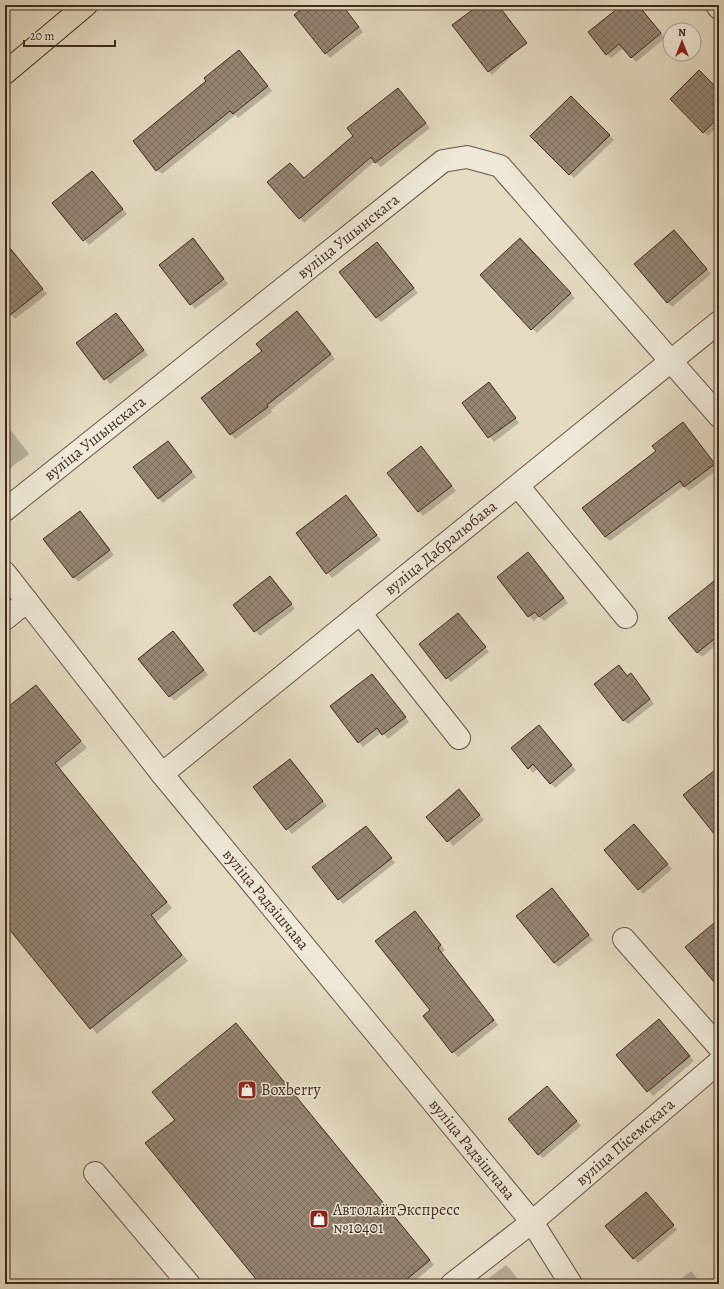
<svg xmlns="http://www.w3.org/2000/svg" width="724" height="1289" viewBox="0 0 724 1289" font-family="Alegreya,serif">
<defs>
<pattern id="building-cross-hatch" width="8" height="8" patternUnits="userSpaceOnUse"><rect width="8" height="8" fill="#968674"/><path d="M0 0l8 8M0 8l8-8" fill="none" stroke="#7c6e5f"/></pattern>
</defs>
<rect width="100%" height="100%" fill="#e4dbc1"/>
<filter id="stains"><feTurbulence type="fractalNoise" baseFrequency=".005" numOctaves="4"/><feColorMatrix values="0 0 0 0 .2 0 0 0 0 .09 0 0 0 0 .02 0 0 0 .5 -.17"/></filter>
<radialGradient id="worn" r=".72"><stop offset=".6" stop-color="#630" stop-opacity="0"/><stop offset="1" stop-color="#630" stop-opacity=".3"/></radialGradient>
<g fill="#0003">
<polygon points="308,5 342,5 363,32 330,58 325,53"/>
<polygon points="480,5 498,5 526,42 492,75 488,70"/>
<polygon points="623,5 638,5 665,38 636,62 624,48 611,58 607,54"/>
<polygon points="239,51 272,91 238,118 235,115 162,174 157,170 208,81"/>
<polygon points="398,89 430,128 381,167 375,161 304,223 269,182 304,179 355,136"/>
<polygon points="719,91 719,125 708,136 671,99"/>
<polygon points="571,97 614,140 574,178 532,136"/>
<polygon points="96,177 127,214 89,245 54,203"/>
<polygon points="679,236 711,274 672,307 667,302"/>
<polygon points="520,240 575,298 537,333 482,275"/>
<polygon points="5,243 47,294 15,319 5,307"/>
<polygon points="197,244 228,284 195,309 160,265"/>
<polygon points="381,247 418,293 381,322 376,317"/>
<polygon points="116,314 148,355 110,384 78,344"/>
<polygon points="302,317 335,359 271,410 272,412 235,439 202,398 263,351"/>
<polygon points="489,384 519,423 494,442 464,403"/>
<polygon points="5,423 29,454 5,472"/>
<polygon points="683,423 718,469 689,491 684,486 610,541 605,537 658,451"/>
<polygon points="172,446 196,477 163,503 158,498"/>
<polygon points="421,447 456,491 423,516 419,511"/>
<polygon points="346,496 381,540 332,578 297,533"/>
<polygon points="84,517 114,555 78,582 45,539"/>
<polygon points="533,558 568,603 544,621 539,616 534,621 529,616"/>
<polygon points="719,579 719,643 702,657 697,652"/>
<polygon points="275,582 295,609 260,636 235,605"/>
<polygon points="458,614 489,652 451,682 447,678"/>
<polygon points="177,637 208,675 174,701 139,659"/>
<polygon points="619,667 628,677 635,679 654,704 628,724 623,720"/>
<polygon points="372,675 409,722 388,739 382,732 363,747 359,742"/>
<polygon points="36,686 87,748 60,769 172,908 156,922 188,961 97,1034 5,922 5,711"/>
<polygon points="543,731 576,770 555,788 538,768 533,773 529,768"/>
<polygon points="290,760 327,806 292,834 254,788"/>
<polygon points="463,795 484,820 453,846 428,817"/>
<polygon points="639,830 672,869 643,894 605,850"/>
<polygon points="370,832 395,863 343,904 314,868"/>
<polygon points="557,894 593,940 559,967 554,963"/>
<polygon points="419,917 445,950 441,953 498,1025 458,1057 424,1016 431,1011"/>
<polygon points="663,1025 694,1061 653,1096 618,1055"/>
<polygon points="241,1029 434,1265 411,1284 262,1284 176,1120"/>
<polygon points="552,1092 581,1126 543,1158 539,1154"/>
<polygon points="650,1198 677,1230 638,1263 634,1258"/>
<polygon points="506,1265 510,1269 522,1284 494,1284 489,1278"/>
<polygon points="691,1271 702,1284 675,1284"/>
<polygon points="5,1273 15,1284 5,1284"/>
</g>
<g fill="url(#building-cross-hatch)" stroke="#422a21">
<polygon points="306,5 342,5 359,27 325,54 294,15"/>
<polygon points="479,5 498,5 527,43 488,72 452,25"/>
<polygon points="622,5 638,5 661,33 631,58 619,44 606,55 588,32"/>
<polygon points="239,50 268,86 233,114 230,111 156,171 133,141 206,81 204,78"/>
<polygon points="699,70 719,90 719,117 703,133 670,99"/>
<polygon points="398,88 426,123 375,163 371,157 299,219 267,182 290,163 304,178 353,136 347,128"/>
<polygon points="571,96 610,135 569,175 530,136"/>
<polygon points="92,171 123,209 83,241 52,203"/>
<polygon points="674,230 707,269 667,303 634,264"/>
<polygon points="193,238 224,279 190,305 159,265"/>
<polygon points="520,238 571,293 531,330 480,275"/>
<polygon points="5,242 43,289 5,319"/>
<polygon points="377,242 414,288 376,318 339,272"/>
<polygon points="297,311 331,354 267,405 268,407 230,435 201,398 262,351 256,344"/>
<polygon points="116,313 144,350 104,380 76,343"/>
<polygon points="489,382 516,418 488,438 462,403"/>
<polygon points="683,422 715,464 684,487 680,481 605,537 582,508 656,451 652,446"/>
<polygon points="168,441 192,472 158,499 133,467"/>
<polygon points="421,446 452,486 418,512 387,473"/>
<polygon points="346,495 377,535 326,574 296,533"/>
<polygon points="80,511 110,550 73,578 43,539"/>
<polygon points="528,552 564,598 539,617 535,612 528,617 497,577"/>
<polygon points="270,576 292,604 254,632 233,605"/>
<polygon points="719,577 719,635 697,653 668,618"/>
<polygon points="458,613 486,647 446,679 419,644"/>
<polygon points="173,631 204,670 169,697 138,659"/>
<polygon points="619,665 627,676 631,673 650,699 623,721 594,684"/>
<polygon points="372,674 406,717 382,735 377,728 358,743 330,706"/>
<polygon points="36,685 81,741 55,763 167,902 151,915 182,955 90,1029 5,924 5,709"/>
<polygon points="539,725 572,765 550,784 533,764 528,769 511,748"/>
<polygon points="290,759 323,801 286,830 253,787"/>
<polygon points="719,767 719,840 683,795"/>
<polygon points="459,789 480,815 447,842 426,817"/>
<polygon points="634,824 668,864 638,890 604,850"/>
<polygon points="366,826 392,858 338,900 312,867"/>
<polygon points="552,888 589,935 554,963 516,916"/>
<polygon points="415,911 441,945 438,948 494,1020 452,1053 423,1016 430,1010 375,941"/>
<polygon points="719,919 719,988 685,947"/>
<polygon points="659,1019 690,1056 647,1092 616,1055"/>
<polygon points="236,1023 430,1260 401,1284 260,1284 145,1143 175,1120 152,1092"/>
<polygon points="547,1086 577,1121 538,1155 508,1119"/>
<polygon points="646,1192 674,1225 633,1259 605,1226"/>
</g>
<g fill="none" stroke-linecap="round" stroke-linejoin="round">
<defs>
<g id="minor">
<polyline points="717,5 719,8"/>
<polyline points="518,486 626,617"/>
<path id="s1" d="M 5,510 L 443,161 L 467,157 L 500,166 L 719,416"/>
<path id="s2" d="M 5,573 L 162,774 L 532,1222 L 571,1284"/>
<polyline points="360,613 459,738"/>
<polyline points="5,619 27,601"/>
<path id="s3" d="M 162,774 L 719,322"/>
<polyline points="624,939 719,1047"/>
<polyline points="95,1173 189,1284"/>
<path id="s4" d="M 452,1284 L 532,1222 L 719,1062"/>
</g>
<polyline id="major" points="5,73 86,5"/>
</defs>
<use href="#minor" stroke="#6a5649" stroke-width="24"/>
<use href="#major" stroke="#422a21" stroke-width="24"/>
<use href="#minor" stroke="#ede8d7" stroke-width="22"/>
<use href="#major" stroke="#e4dbc1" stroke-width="22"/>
</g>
<defs>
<symbol id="shop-square" viewBox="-11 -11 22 22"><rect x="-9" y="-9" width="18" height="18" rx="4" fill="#8f2418" stroke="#ede8d7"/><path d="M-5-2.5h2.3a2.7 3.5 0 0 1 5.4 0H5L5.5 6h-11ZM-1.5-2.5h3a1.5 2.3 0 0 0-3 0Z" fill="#fff"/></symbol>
</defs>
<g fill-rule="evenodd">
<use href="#shop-square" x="236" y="1079" width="22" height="22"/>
<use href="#shop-square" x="308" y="1208" width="22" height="22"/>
</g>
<g text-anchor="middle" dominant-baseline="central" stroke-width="3" stroke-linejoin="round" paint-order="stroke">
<g font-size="16" fill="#422a21" stroke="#ede8d7">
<text stroke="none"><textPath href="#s1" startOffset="439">вуліца Ушынскага</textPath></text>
<text stroke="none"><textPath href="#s1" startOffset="115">вуліца Ушынскага</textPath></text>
<text stroke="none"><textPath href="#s3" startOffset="359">вуліца Дабралюбава</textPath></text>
<text stroke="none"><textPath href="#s2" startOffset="418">вуліца Радзішчава</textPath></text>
<text stroke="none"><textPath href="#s4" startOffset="224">вуліца Пісемскага</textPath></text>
<text stroke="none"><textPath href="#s2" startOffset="742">вуліца Радзішчава</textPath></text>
</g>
<g font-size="16" fill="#422a21" stroke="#ede8d7" text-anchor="start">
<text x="261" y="1090">Boxberry</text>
<text x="333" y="1210">АвтолайтЭкспресс<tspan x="333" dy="18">№10401</tspan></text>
</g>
</g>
<rect width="724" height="1289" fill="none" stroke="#e4dbc1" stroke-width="20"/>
<rect x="6" y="6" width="712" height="1277" fill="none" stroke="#422a21" stroke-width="2"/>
<rect x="10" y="10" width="704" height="1269" fill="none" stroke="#422a21"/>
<g transform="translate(682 42)"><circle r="19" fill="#ede8d7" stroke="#a99c8e"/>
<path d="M0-3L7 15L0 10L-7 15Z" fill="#8f2418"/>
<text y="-6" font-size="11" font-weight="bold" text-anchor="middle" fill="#422a21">N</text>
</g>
<path d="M24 40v6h91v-6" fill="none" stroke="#422a21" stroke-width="2"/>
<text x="30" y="40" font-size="12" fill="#422a21" stroke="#ede8d7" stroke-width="3" paint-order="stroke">20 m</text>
<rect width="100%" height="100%" filter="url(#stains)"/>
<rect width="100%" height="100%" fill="url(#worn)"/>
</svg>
